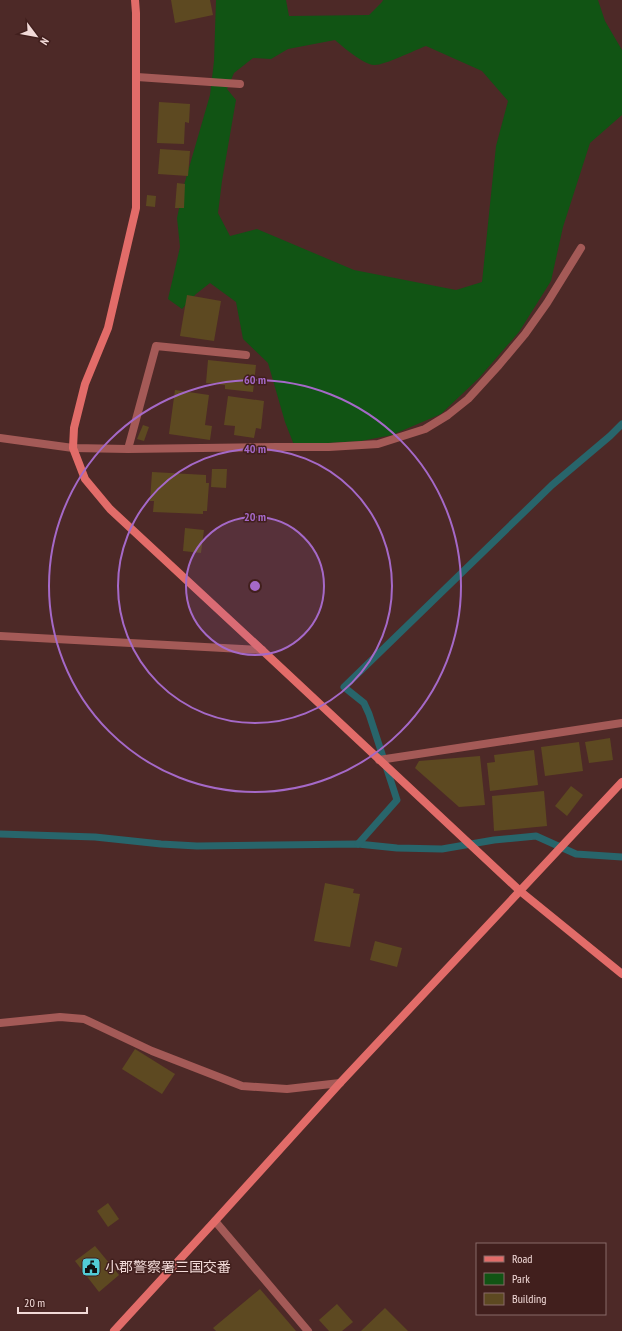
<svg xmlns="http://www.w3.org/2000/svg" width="622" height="1331" viewBox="0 0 622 1331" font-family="'PT Sans Narrow','Noto Sans JP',sans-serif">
<rect width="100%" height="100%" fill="#4d2927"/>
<path fill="#115414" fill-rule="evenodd" d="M 216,0 L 286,0 L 289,16 L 369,15 L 382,2 L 383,0 L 598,0 L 605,21 L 622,50 L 622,115 L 590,143 L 563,227 L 551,281 L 519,332 L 479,378 L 441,414 L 392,435 L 361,441 L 294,445 L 285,422 L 268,363 L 243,339 L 236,302 L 210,283 L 196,294 L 182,309 L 168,299 L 180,247 L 177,218 L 184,185 L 210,95 L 214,61 ZM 335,40 C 343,47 363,64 374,65 C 383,66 415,50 426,46 L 482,71 L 508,101 L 496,146 L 482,282 L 456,290 L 354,270 L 257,229 L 230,236 L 218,213 L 222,181 L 236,100 L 227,89 L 234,73 L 253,58 L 271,59 L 288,49 Z"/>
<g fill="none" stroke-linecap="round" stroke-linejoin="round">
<g stroke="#28656b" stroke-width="7">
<polyline points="0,834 95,837 161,844 197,846 358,844 397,848 442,849 494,840 536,836 576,854 622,857"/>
<polyline points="358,844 397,800 369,714 364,703 344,687 552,485 610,436 622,424"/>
</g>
</g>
<g fill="#5d4921">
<polygon points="171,0 210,0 213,15 175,23"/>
<polygon points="159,102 190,104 189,123 185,122 184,144 157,143"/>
<polygon points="160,149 190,151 188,176 158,174"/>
<polygon points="177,183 185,184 184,208 175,208"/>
<polygon points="147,195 156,196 155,207 146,206"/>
<polygon points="187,295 221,301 214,341 180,336"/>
<polygon points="208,360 256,365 253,392 225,389 225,385 206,383"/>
<polygon points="175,390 209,395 205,425 212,426 210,440 169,434"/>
<polygon points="228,396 264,401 261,429 256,428 254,438 234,435 235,426 224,425"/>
<polygon points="143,425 149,427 144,441 137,439"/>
<polygon points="212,469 227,469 226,488 211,487"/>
<polygon points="152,472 206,475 206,483 209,483 207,511 203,511 203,514 153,512 154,501 150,501"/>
<polygon points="185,528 204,530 201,553 183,551"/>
<polygon points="610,738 613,760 589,763 585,742"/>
<polygon points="579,742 583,771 545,776 541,747"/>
<polygon points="534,750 538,785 490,791 487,763 495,762 494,755"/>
<polygon points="480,756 485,805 459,807 415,768 419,761"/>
<polygon points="571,786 583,795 567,816 555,806"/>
<polygon points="544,791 547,826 494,831 492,796"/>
<polygon points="325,883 354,889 353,893 360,894 350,947 314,941"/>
<polygon points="375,941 402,948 397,967 370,960"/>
<polygon points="135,1049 175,1074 162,1094 122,1069"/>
<polygon points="108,1203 119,1219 108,1227 97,1211"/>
<polygon points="95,1246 119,1275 99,1292 75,1261"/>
<polygon points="260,1289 296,1331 216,1331 213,1328"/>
<polygon points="337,1304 353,1322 342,1331 329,1331 319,1320"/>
<polygon points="385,1308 408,1331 361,1331"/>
</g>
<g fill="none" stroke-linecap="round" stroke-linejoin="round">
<g stroke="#a45a57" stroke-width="8">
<polyline points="137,77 240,84"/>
<polyline points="0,438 73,448 128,449 277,447 329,447 378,444 425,429 448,415 468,399 499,365 525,334 547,303 581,248"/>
<polyline points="128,449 156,346 246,355"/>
<polyline points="0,1023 60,1017 84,1019 152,1051 242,1086 287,1089 340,1083"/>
<polyline points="215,1221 308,1331"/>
</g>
<g stroke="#a45a57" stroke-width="8">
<polyline points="0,636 262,650"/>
<polyline points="379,760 622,723"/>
</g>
<g stroke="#e26c69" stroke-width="8">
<polyline points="135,0 136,13 136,208 108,328 85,384 74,428 73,448 85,479 110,509 262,650 520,891 622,974"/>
<polyline points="114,1331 215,1221 340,1083 622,782"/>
</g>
</g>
<circle cx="255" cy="586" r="69" fill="#a569c8" fill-opacity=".12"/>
<g fill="none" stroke="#a569c8" stroke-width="2">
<circle cx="255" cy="586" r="69"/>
<circle cx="255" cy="586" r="137"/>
<circle cx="255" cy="586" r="206"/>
</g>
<defs>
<symbol id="civic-square" viewBox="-11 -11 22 22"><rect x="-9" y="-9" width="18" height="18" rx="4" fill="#52ccd6" stroke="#411f1d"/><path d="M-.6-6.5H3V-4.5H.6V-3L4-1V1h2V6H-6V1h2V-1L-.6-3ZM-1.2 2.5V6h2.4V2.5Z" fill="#111"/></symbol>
</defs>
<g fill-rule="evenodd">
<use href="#civic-square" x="80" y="1256" width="22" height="22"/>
</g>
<g text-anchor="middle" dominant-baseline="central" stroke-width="3" stroke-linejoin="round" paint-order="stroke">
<g font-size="14" fill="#f2dad8" stroke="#411f1d" text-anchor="start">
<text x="105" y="1267">小郡警察署三国交番</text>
</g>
</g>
<circle cx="255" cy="586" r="6" fill="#a569c8" stroke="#411f1d" stroke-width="2"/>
<g font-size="12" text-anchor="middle" font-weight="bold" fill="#a569c8" stroke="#411f1d" stroke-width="3" stroke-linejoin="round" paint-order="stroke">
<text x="255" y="384">60 m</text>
<text x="255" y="453">40 m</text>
<text x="255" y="521">20 m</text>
</g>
<rect x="476" y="1243" width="130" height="72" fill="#411f1d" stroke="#886a68"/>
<rect x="484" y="1256" width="20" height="6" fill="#e26c69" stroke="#886a68"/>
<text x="512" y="1263" font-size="12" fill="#f2dad8">Road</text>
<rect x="484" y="1273" width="20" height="12" fill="#115414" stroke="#886a68"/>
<text x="512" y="1283" font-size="12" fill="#f2dad8">Park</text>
<rect x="484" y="1293" width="20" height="12" fill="#5d4921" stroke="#886a68"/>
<text x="512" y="1303" font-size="12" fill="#f2dad8">Building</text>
<g transform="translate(36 36) rotate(122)" stroke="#411f1d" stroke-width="3" paint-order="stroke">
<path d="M0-3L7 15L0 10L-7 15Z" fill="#f2dad8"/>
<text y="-6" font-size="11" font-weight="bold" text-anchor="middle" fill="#f2dad8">N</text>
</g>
<path d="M18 1307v6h69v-6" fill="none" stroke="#f2dad8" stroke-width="2"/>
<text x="24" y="1307" font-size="12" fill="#f2dad8" stroke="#411f1d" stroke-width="3" paint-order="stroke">20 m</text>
</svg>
